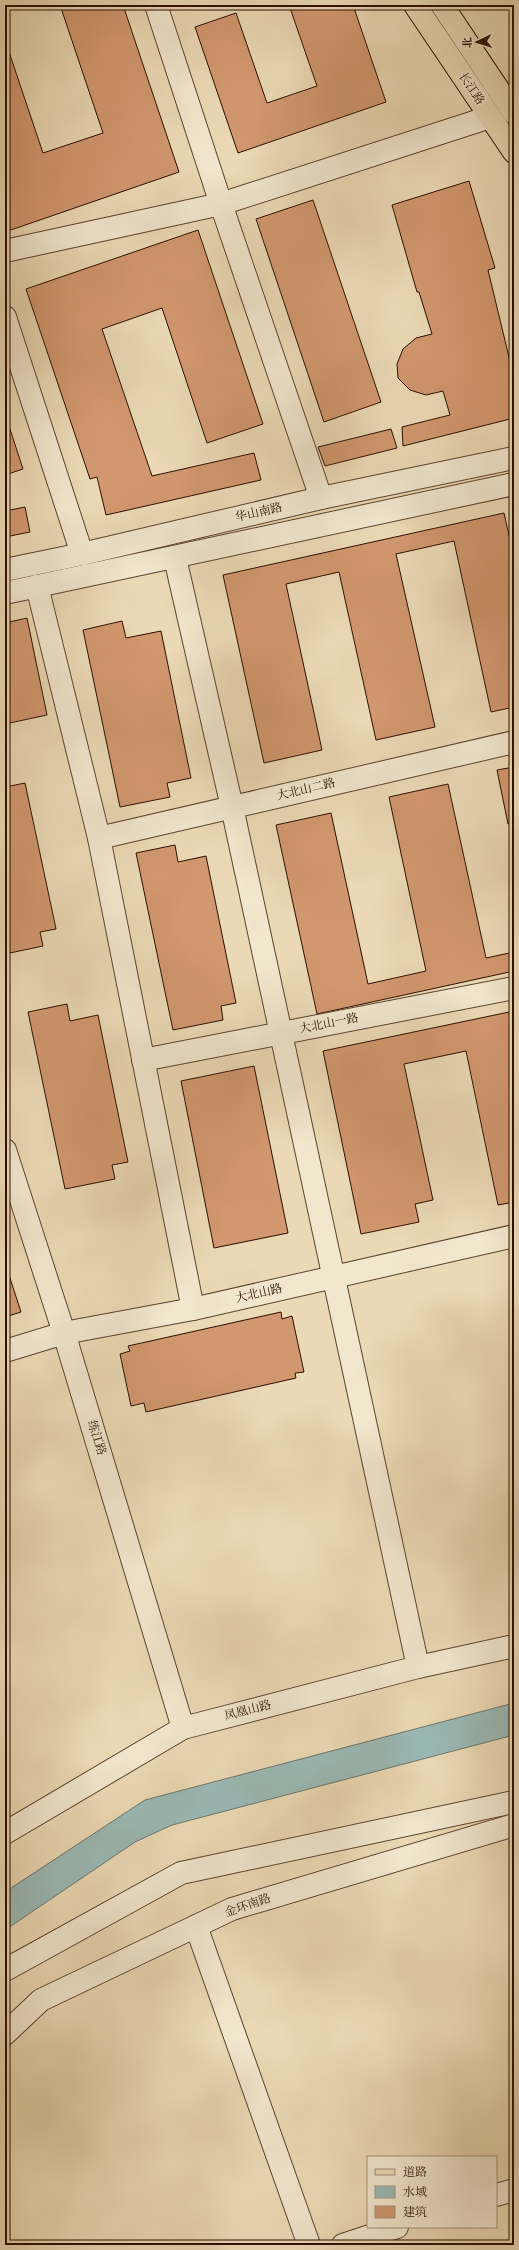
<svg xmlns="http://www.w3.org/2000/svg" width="519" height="2250" viewBox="0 0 519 2250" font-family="'Sorts Mill Goudy','Noto Serif SC',serif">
<rect width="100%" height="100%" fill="#ead9b4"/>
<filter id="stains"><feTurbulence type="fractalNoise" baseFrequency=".005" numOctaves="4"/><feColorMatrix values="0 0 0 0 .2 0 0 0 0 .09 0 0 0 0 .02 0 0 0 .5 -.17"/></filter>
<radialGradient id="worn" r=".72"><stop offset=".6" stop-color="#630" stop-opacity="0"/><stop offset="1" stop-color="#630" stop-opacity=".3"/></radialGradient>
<polygon fill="#9ab9b5" stroke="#6e756d" points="514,1703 514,1735 172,1825 135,1842 5,1930 5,1892 145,1800"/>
<g fill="#d1976f" stroke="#2c0f01">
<polygon points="60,5 123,5 179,172 5,232 5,47 7,46 43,153 103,133"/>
<polygon points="289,5 353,5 386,102 238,153 195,27 236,13 267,103 317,86"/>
<polygon points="469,181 495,268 488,270 514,378 514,418 403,446 402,427 450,415 443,391 426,395 410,390 398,378 397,364 403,349 416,338 432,334 419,292 417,292 392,205"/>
<polygon points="313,200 381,402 324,422 256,219"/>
<polygon points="198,230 263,424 207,443 162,308 102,329 152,476 254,453 261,480 106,515 97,477 90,479 26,289"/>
<polygon points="8,423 23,469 5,475 5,424"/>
<polygon points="391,429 397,448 325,466 318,447"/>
<polygon points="25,507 30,532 5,537 5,511"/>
<polygon points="504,513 514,558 514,707 491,712 454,541 396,554 435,727 376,740 339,572 286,584 322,750 264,763 223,575"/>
<polygon points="27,618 47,715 5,724 5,623"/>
<polygon points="122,621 126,638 161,631 191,778 167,783 170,797 120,807 83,630"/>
<polygon points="514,767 514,823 508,824 497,770"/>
<polygon points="25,783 56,929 40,932 43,946 5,954 5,787"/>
<polygon points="448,784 486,958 514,952 514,971 317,1014 276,825 331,813 368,984 426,971 389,797"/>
<polygon points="175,845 178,862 206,856 236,1003 221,1006 223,1020 173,1030 136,853"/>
<polygon points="67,1004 70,1021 98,1015 128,1162 112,1165 115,1179 65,1189 28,1012"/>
<polygon points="514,1011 514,1202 498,1205 466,1051 404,1064 433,1200 415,1204 419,1222 361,1234 323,1051"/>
<polygon points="254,1066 288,1233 214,1248 181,1081"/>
<polygon points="5,1272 8,1272 21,1312 5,1317"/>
<polygon points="281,1312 282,1319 292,1316 304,1372 295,1373 296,1378 146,1412 144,1403 131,1406 120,1354 130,1351 128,1346"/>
</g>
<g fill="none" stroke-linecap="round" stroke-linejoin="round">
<defs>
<g id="minor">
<polyline points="156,5 221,204 321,498"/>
<polyline points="5,251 221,204 490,117"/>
<polyline points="5,317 82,554"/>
<polyline points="175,558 232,807 418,1667"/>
<polyline points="5,570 82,554 321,498 514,458"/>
<polyline points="37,586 99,838 193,1309"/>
<polyline points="5,593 514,484"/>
<polyline points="99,838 514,742"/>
<polyline points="143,1060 514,988"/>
<polyline points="5,1150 64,1333 183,1728"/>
<polyline points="5,1351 64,1333 193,1309 514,1236"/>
<polyline points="5,1833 183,1728 418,1667 514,1646"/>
<polyline points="196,1926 309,2245"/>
<polyline points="5,1970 181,1873 514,1802"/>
<polyline points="5,2034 41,2000 232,1909 514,1825"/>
<polyline points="496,2195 514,2190"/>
<polyline points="343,2245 397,2227"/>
</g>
<g id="major">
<polyline points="415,5 514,152"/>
<polyline points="442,5 514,113"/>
</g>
</defs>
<use href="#minor" stroke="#5c422e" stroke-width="24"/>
<use href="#major" stroke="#2c0f01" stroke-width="24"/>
<use href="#minor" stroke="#f1e6ce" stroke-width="22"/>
<use href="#major" stroke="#ead9b4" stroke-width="22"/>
</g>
<g text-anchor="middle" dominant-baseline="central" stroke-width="4" stroke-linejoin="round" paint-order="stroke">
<g font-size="12" fill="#2c0f01" stroke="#f1e6ce">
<text transform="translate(471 89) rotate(56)">长江路</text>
<text transform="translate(259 513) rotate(-13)">华山南路</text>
<text transform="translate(306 790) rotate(-13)">大北山二路</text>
<text transform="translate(329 1024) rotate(-11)">大北山一路</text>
<text transform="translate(259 1294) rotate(-13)">大北山路</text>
<text transform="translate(96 1438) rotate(73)">练江路</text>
<text transform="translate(248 1711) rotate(-14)">凤凰山路</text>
<text transform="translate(248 1906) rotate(-19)">金环南路</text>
</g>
</g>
<rect width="519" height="2250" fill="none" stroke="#ead9b4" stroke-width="20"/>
<rect x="6" y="6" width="507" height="2238" fill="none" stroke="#2c0f01" stroke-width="2"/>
<rect x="10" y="10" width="499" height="2230" fill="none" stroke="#2c0f01"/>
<rect x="367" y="2156" width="130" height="72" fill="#f1e6ce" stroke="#a2907c"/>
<rect x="375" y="2169" width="20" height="6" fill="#ead9b4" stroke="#a2907c"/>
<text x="403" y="2176" font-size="12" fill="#2c0f01">道路</text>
<rect x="375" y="2186" width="20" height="12" fill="#9ab9b5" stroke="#a2907c"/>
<text x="403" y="2196" font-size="12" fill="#2c0f01">水域</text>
<rect x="375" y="2206" width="20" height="12" fill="#d1976f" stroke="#a2907c"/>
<text x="403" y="2216" font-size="12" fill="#2c0f01">建筑</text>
<g transform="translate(477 42) rotate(266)" stroke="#f1e6ce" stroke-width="3" paint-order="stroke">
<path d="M0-3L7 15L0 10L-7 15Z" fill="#2c0f01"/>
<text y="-6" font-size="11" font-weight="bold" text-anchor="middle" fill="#2c0f01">北</text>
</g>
<rect width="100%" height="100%" filter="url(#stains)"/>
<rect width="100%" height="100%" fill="url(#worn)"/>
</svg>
